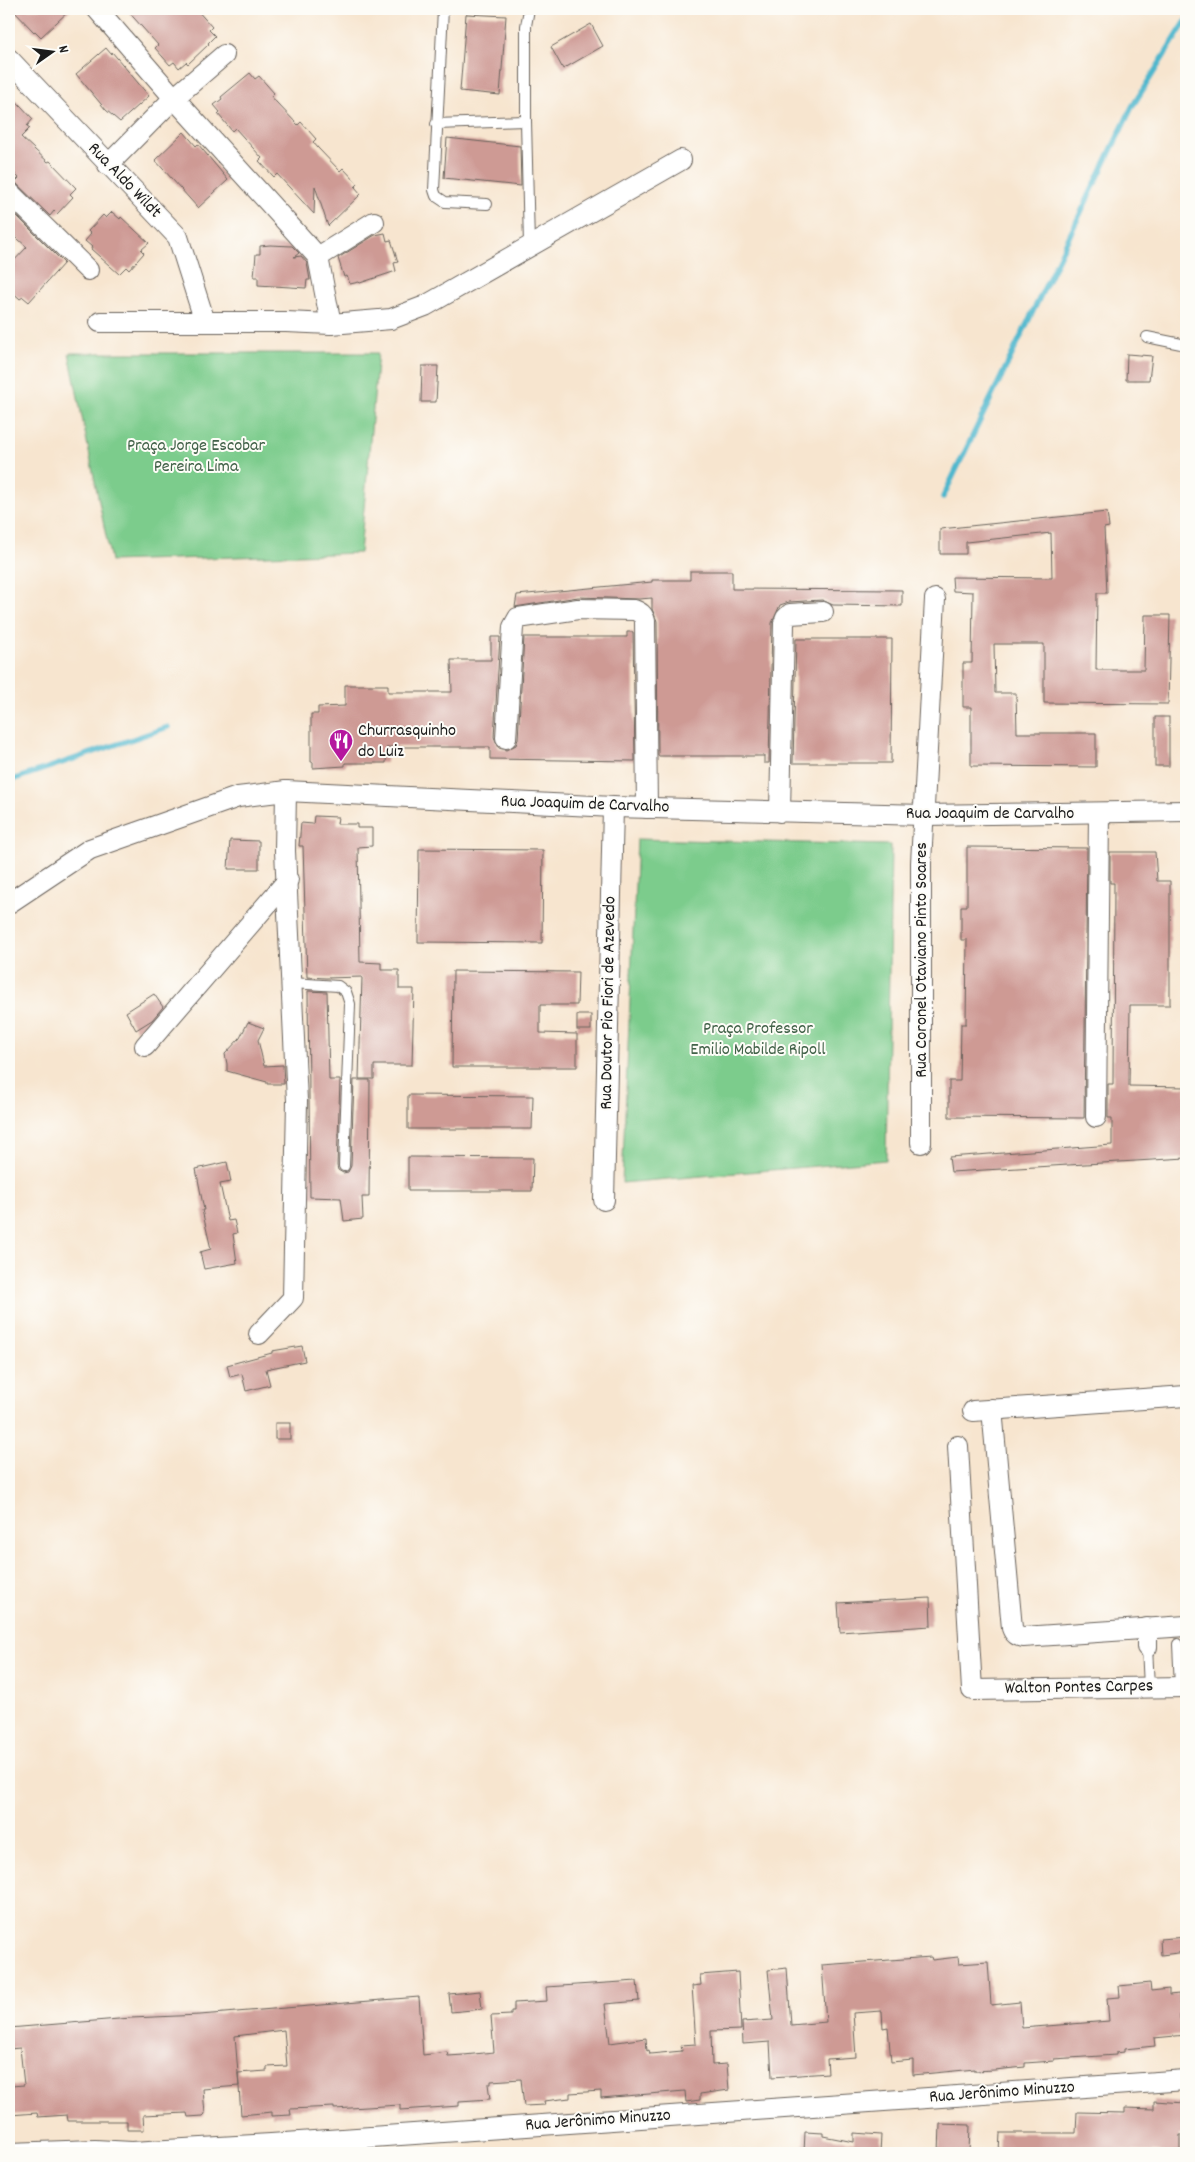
<svg xmlns="http://www.w3.org/2000/svg" width="1195" height="2162" viewBox="0 0 1195 2162" font-family="Dekko,sans-serif">
<rect width="100%" height="100%" fill="#fdfcf7"/>
<filter id="ink" filterUnits="userSpaceOnUse"><feTurbulence type="fractalNoise" baseFrequency=".02" numOctaves="2"/><feDisplacementMap in="SourceGraphic" scale="10" xChannelSelector="R" yChannelSelector="G"/><feConvolveMatrix kernelMatrix="1 2 1 2 8 2 1 2 1" color-interpolation-filters="sRGB"/></filter>
<filter id="wash" filterUnits="userSpaceOnUse"><feTurbulence type="fractalNoise" baseFrequency=".0096" numOctaves="4" result="noise"/><feDisplacementMap in="SourceGraphic" scale="20" xChannelSelector="R" yChannelSelector="G"/><feGaussianBlur stdDeviation="1.12" result="paint"/><feColorMatrix in="noise" values="0 0 0 0 0 0 0 0 0 0 0 0 0 0 0 0 0 1.4 0 .05"/><feComposite in="paint" operator="in"/></filter>
<g filter="url(#wash)">
<rect width="100%" height="100%" fill="#f7e5cf"/>
<g fill="#7ccc8c" stroke="#4c7454">
<polygon points="69,353 378,353 360,553 111,561"/>
<polygon points="637,839 891,845 886,1160 622,1183"/>
</g>
<g fill="none" stroke-linecap="round" stroke-linejoin="round">
<g stroke="#4fb7cd" stroke-width="5.5">
<polyline points="943,497 1132,107 1186,21"/>
<polyline points="9,781 168,727"/>
</g>
</g>
<g id="blocks">
<g fill="#ce9a94">
<polygon points="12,9 71,9 41,37 35,31 34,32"/>
<polygon points="126,9 196,9 212,27 209,30 215,36 208,43 209,44 188,64 186,62 179,68 174,62 170,65 155,48 158,45"/>
<polygon points="466,14 506,16 500,95 460,91"/>
<polygon points="591,24 603,46 563,69 551,47"/>
<polygon points="106,48 111,54 112,52 149,96 120,122 106,110 76,74"/>
<polygon points="250,73 255,79 259,76 274,93 271,96 276,102 298,125 301,122 316,139 313,142 318,148 340,171 343,168 358,184 355,187 361,194 328,226 315,186 314,214 277,174 274,177 259,161 262,158 235,128 232,131 218,114 220,112 214,105 222,99 221,97"/>
<polygon points="9,93 33,119 27,126 30,128 21,137 48,162 50,161 76,188 70,194 73,197 57,214 54,211 50,216 15,182 19,178 9,168"/>
<polygon points="184,132 196,146 198,144 228,180 198,208 155,160"/>
<polygon points="447,138 520,146 521,186 444,178"/>
<polygon points="9,208 64,263 29,302 23,297 20,299 9,289 9,266 27,247 9,231"/>
<polygon points="112,212 120,219 121,217 149,243 141,250 144,253 129,270 126,267 119,274 91,249 92,247 85,241 91,234 88,231 103,215 106,218"/>
<polygon points="385,233 387,241 391,240 398,262 394,263 396,271 360,283 359,282 350,284 347,276 344,277 338,258 375,235"/>
<polygon points="270,245 292,246 299,253 294,257 301,256 307,263 310,280 307,280 306,288 258,285 258,277 254,277 256,254 260,254 260,246"/>
<polygon points="1127,354 1152,356 1149,380 1126,380"/>
<polygon points="422,366 438,366 436,402 421,402"/>
<polygon points="1107,512 1109,527 1104,528 1107,593 1097,593 1096,670 1144,670 1145,615 1170,615 1168,704 1044,703 1044,644 994,644 995,693 1016,693 1017,733 1096,733 1096,767 971,766 971,707 963,707 963,663 972,663 973,592 953,591 952,577 1052,578 1051,533 966,542 966,554 940,554 940,529"/>
<polygon points="690,571 732,571 732,589 902,590 902,606 833,605 822,600 789,602 780,605 772,623 769,763 764,763 764,756 658,756 657,621 652,609 652,598 639,599 578,597 515,607 517,595 652,582 652,580 690,580"/>
<polygon points="627,632 633,632 635,761 490,759 490,747 387,747 386,763 345,763 345,766 313,768 313,762 311,762 311,714 318,714 318,707 345,706 345,685 388,685 388,692 452,692 451,660 491,660 491,637 500,637 494,737 499,748 506,750 516,745 518,739 524,637 627,637"/>
<polygon points="796,639 892,639 891,763 793,763"/>
<rect x="1155" y="717" width="14" height="49"/>
<polygon points="314,816 338,817 337,824 357,824 357,828 372,828 372,846 358,847 360,962 381,963 381,970 399,970 399,989 414,989 412,1065 374,1065 374,1079 359,1079 362,977 326,978 307,977 303,846 299,846 301,823 313,824"/>
<polygon points="230,840 259,841 259,869 228,869"/>
<polygon points="967,847 1087,848 1084,1118 949,1117 949,1081 960,1081 961,1024 966,1024 967,940 961,940 961,906 967,906"/>
<polygon points="419,849 543,850 542,943 418,942"/>
<polygon points="1110,852 1155,852 1157,881 1170,881 1170,1005 1130,1005 1129,1086 1186,1087 1186,1158 951,1172 949,1157 1112,1145 1112,1118 1108,1118 1108,1084 1113,1084 1114,883 1110,883"/>
<polygon points="453,971 578,972 577,1005 540,1005 540,1033 577,1034 577,1067 452,1067"/>
<polygon points="308,991 327,992 329,1080 340,1080 337,1166 338,1170 343,1173 348,1172 351,1166 354,1080 370,1080 369,1197 362,1197 363,1219 344,1221 341,1198 310,1197"/>
<polygon points="154,994 163,1007 152,1020 136,1030 126,1012"/>
<rect x="577" y="1015" width="14" height="15"/>
<polygon points="248,1022 264,1028 258,1040 264,1066 283,1065 284,1084 267,1084 267,1082 227,1071 227,1064 225,1054 240,1038"/>
<polygon points="408,1095 533,1096 532,1129 408,1129"/>
<polygon points="408,1157 533,1158 532,1191 408,1191"/>
<polygon points="227,1162 231,1182 220,1184 228,1221 234,1220 237,1233 233,1234 237,1263 204,1269 200,1252 211,1249 202,1210 204,1210 196,1169"/>
<polygon points="302,1346 305,1361 266,1369 270,1385 246,1391 242,1374 230,1377 227,1365 272,1353 272,1351"/>
<rect x="275" y="1423" width="15" height="16"/>
<polygon points="930,1598 931,1626 840,1632 838,1603"/>
<polygon points="1186,1937 1186,1952 1161,1955 1160,1939"/>
<polygon points="931,1957 932,1960 958,1957 959,1964 988,1962 991,2005 1020,2002 1022,2028 1109,2021 1107,1998 1120,1997 1119,1986 1150,1983 1151,1991 1169,1989 1169,1995 1179,1994 1180,2019 1184,2018 1186,2035 1154,2038 1155,2046 1124,2049 1124,2052 1116,2053 1116,2055 1054,2059 1054,2061 1025,2063 1025,2067 994,2070 975,2071 975,2069 913,2075 913,2060 891,2062 888,2027 883,2028 882,2011 853,2013 856,2057 827,2059 828,2073 772,2077 770,2042 743,2044 742,2022 773,2020 768,1970 787,1968 791,2025 826,2022 822,1965"/>
<polygon points="738,1972 741,2030 711,2031 712,2065 727,2064 729,2090 700,2094 700,2100 686,2102 685,2091 601,2098 601,2091 570,2093 570,2098 544,2101 545,2105 524,2106 521,2079 491,2081 491,2084 488,2084 490,2099 459,2101 459,2106 400,2110 400,2105 334,2109 334,2107 290,2109 291,2115 272,2116 272,2112 241,2115 238,2073 267,2071 267,2067 287,2066 284,2030 235,2036 239,2086 203,2089 205,2114 203,2116 188,2117 187,2113 143,2115 144,2130 127,2130 127,2121 68,2121 67,2115 38,2117 37,2113 9,2115 9,2101 12,2101 11,2086 24,2085 20,2048 9,2049 9,2028 131,2018 200,2015 419,1997 423,2055 447,2052 448,2056 464,2055 494,2052 491,2016 511,2015 511,2011 514,2011 514,2003 547,2001 546,1987 637,1981 639,2001 605,2004 610,2043 646,2038 647,2051 649,2050 650,2054 682,2051 681,2045 696,2044 692,1986 701,1985 700,1975"/>
<polygon points="480,1991 482,2009 451,2012 449,1994"/>
<polygon points="1154,2101 1186,2103 1186,2135 1180,2135 1180,2153 1096,2150 1096,2153 999,2153 1000,2133 1076,2133 1077,2112 1125,2113 1125,2108 1154,2109"/>
<polygon points="940,2124 970,2125 969,2153 939,2153"/>
<polygon points="805,2132 823,2133 823,2136 854,2142 854,2133 881,2135 880,2153 804,2153"/>
</g>
</g>
</g>
<g filter="url(#ink)">
<use href="#blocks" fill-opacity="0" stroke="#69625b" stroke-width="1"/>
<g fill="none" stroke-linecap="round" stroke-linejoin="round">
<defs>
<g id="service">
<polyline points="443,9 434,190 436,196 445,202 487,204"/>
<polyline points="529,9 526,26 526,121 529,245"/>
<polyline points="436,124 526,121"/>
<polyline points="1147,337 1186,345"/>
<polyline points="292,983 338,986 346,992 350,1004 344,1166"/>
<polyline points="1178,1644 1180,1687"/>
<polyline points="1147,1647 1149,1687"/>
</g>
<g id="minor">
<polyline points="97,9 174,98 318,257 331,324"/>
<polyline points="9,59 178,237 205,322"/>
<polyline points="108,165 174,98 224,55"/>
<polyline points="9,192 88,270"/>
<polyline points="318,257 374,222"/>
<polyline points="100,322 286,322 331,324 391,319 425,306 681,160"/>
<path d="M 506,738 L 513,627 L 518,618 L 578,609 L 634,610 C 640,612 643,614 645,621 L 647,808"/>
<polyline points="780,812 784,623 786,618 790,614 823,612"/>
<polyline points="9,903 90,849 238,797 286,791 613,807 924,815 1186,811"/>
<polyline points="145,1046 288,880"/>
<polyline points="1096,1117 1099,813"/>
<polyline points="921,1143 921,863 935,599"/>
<polyline points="604,1200 613,807"/>
<polyline points="259,1334 293,1298 297,1101 285,851 286,791"/>
<path d="M 992,1409 L 1012,1628 C 1014,1634 1017,1636 1023,1637 L 1186,1626"/>
<polyline points="973,1411 1186,1396"/>
<polyline points="958,1446 972,1690 1186,1687"/>
<polyline points="1147,1628 1147,1647"/>
<polyline points="9,2153 95,2150 132,2152 271,2144 1186,2080"/>
</g>
</defs>
<use href="#service" stroke="#69625b" stroke-width="12"/>
<use href="#minor" stroke="#69625b" stroke-width="22"/>
<use href="#service" stroke="#fff" stroke-width="10"/>
<use href="#minor" stroke="#fff" stroke-width="20"/>
</g>
</g>
<defs>
<symbol id="restaurant-pin" viewBox="-11 -11 22 30"><path d="M0 17L-7.5 6A9.5 9.5 0 1 1 7.5 6Z" fill="#b5179e" stroke="#fdfcf7"/><path d="M-5-6h1v4h1v-4h1v4h1v-4h1v5L-1.5 .5V6h-2V.5L-5-1ZM5-6V6H3V1.5H1.5Q1.5-4 5-6Z" fill="#fff"/></symbol>
</defs>
<g fill-rule="evenodd">
<use href="#restaurant-pin" x="327" y="727" width="28" height="38"/>
</g>
<g text-anchor="middle" dominant-baseline="central" stroke-width="4" stroke-linejoin="round" paint-order="stroke">
<g font-size="18" fill="#1c1c1c" stroke="#fdfcf7">
<text transform="translate(124 181) rotate(46)">Rua Aldo Wildt</text>
<text transform="translate(585 805) rotate(2)">Rua Joaquim de Carvalho</text>
<text x="990" y="814">Rua Joaquim de Carvalho</text>
<text transform="translate(922 960) rotate(-90)">Rua Coronel Otaviano Pinto Soares</text>
<text transform="translate(609 1003) rotate(-89)">Rua Doutor Pio Fiori de Azevedo</text>
<text transform="translate(1079 1688) rotate(-1)">Walton Pontes Carpes</text>
<text transform="translate(1002 2093) rotate(-4)">Rua Jerônimo Minuzzo</text>
<text transform="translate(598 2121) rotate(-4)">Rua Jerônimo Minuzzo</text>
</g>
<g font-size="18" fill="#426249" stroke="#fdfcf7">
<text x="196" y="446">Praça Jorge Escobar<tspan x="196" dy="21">Pereira Lima</tspan></text>
<text x="758" y="1029">Praça Professor<tspan x="758" dy="21">Emilio Mabilde Ripoll</tspan></text>
</g>
<g font-size="18" fill="#1c1c1c" stroke="#fdfcf7" text-anchor="start">
<text x="358" y="731">Churrasquinho<tspan x="358" dy="21">do Luiz</tspan></text>
</g>
</g>
<rect width="1195" height="2162" fill="none" stroke="#fdfcf7" stroke-width="30"/>
<g transform="translate(52 52) rotate(76)" stroke="#fdfcf7" stroke-width="4" paint-order="stroke">
<path d="M0-4L9 19L0 12L-9 19Z" fill="#1c1c1c"/>
<text y="-8" font-size="14" font-weight="bold" text-anchor="middle" fill="#1c1c1c">N</text>
</g>
</svg>
